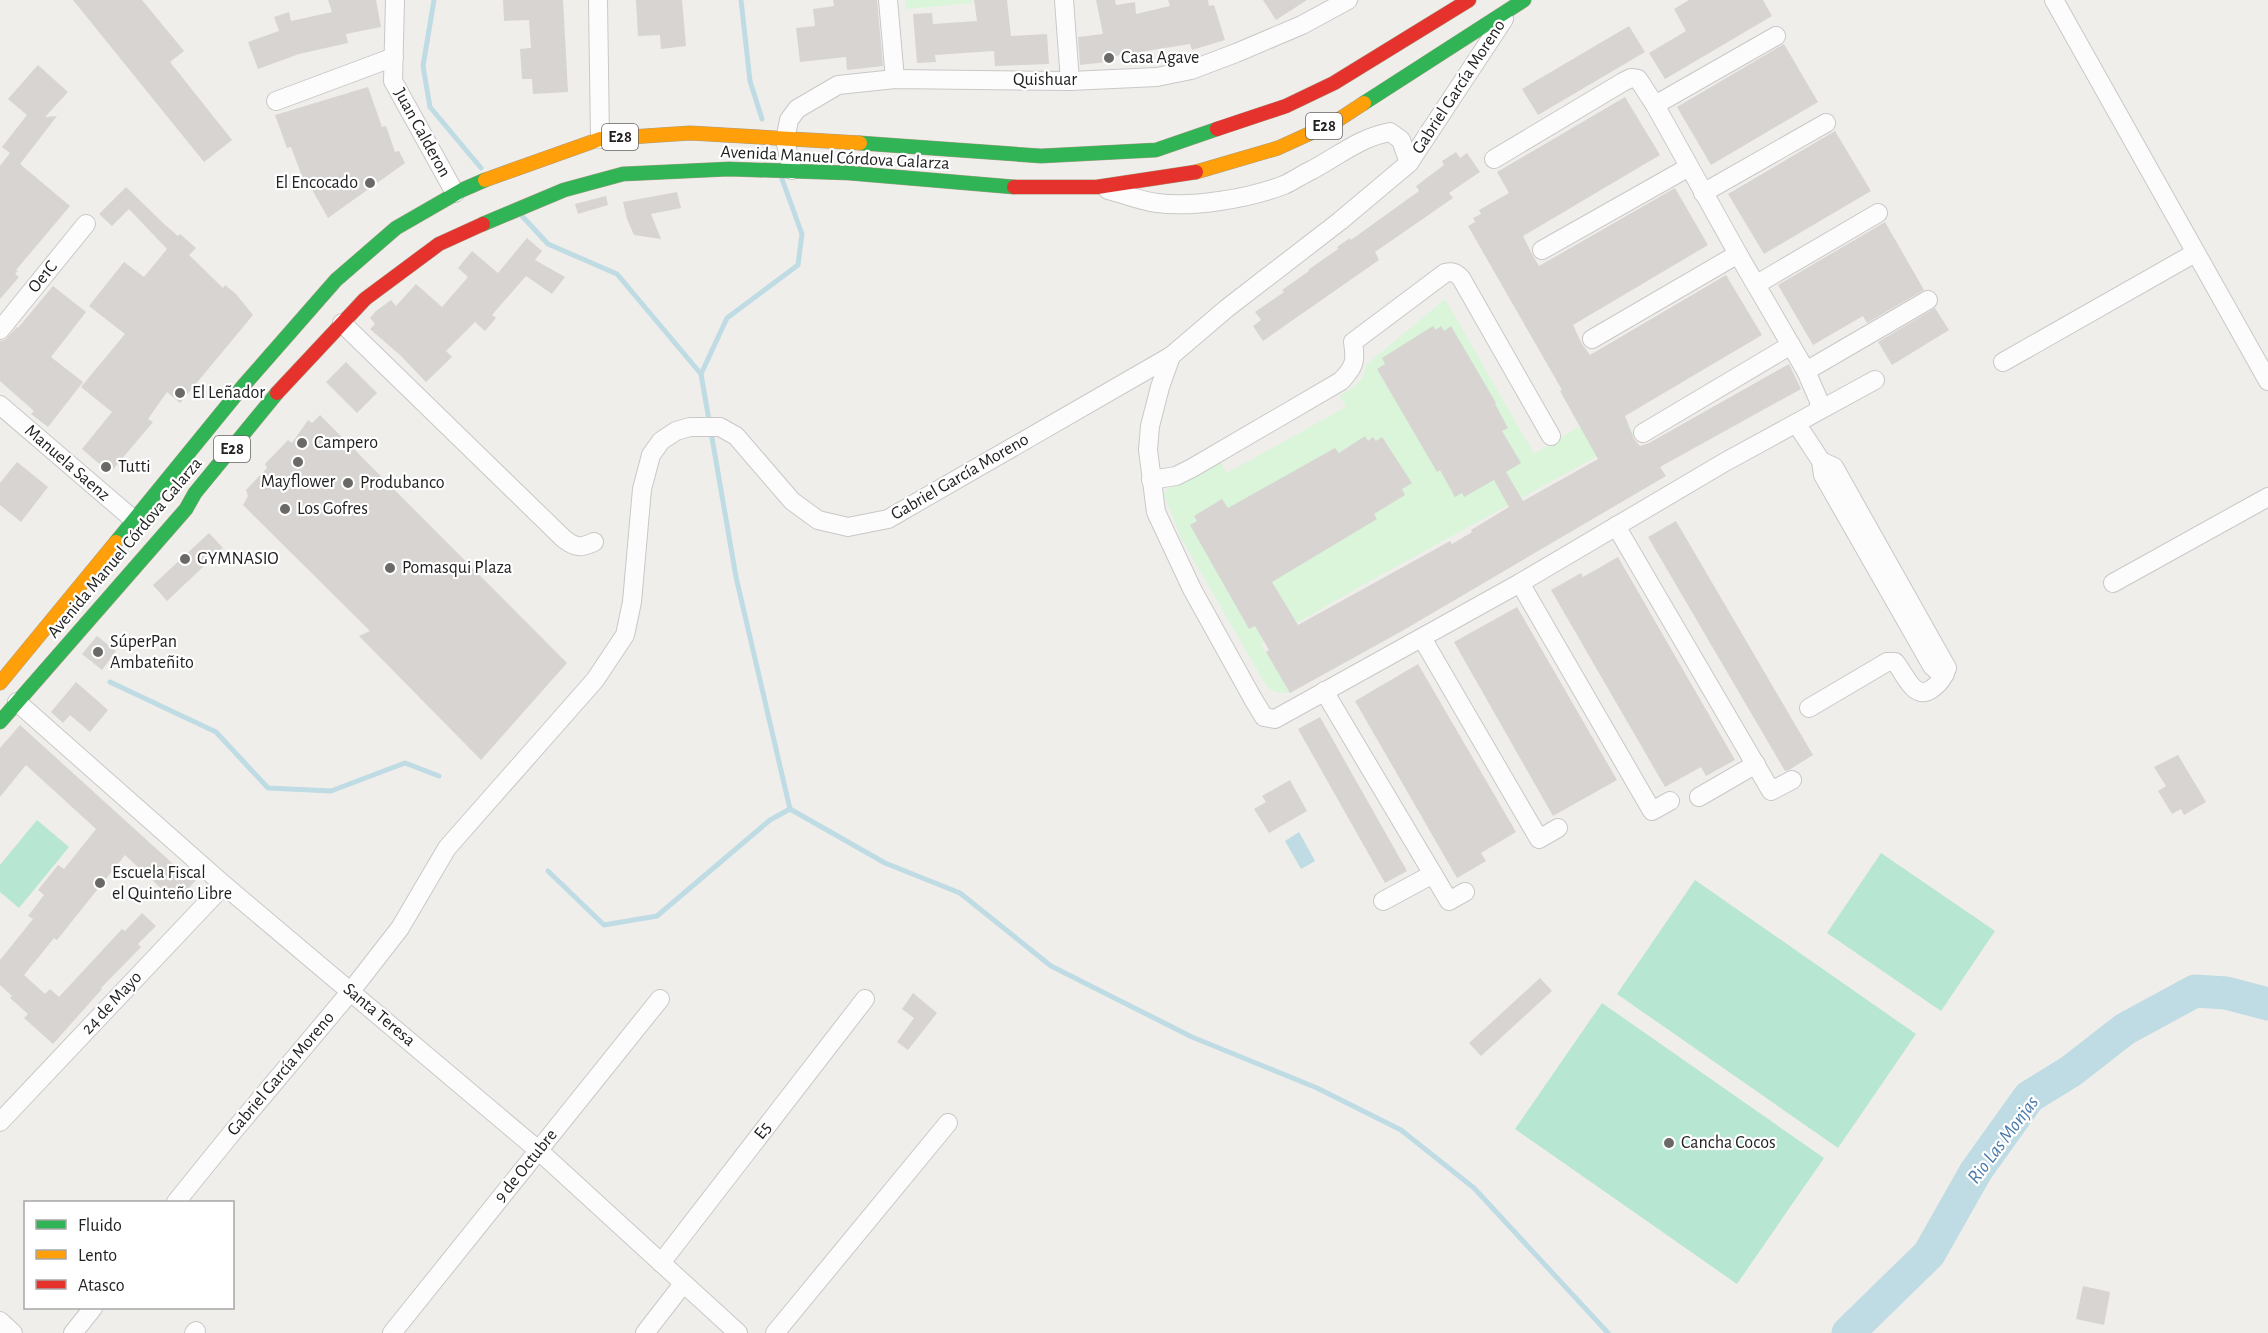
<svg xmlns="http://www.w3.org/2000/svg" width="2268" height="1333" viewBox="0 0 2268 1333" font-family="'Alegreya Sans',sans-serif">
<rect width="100%" height="100%" fill="#f0eeeb"/>
<g fill="#daf5da">
<polygon points="905,0 972,0 973,3 906,9"/>
<path d="M 1445,299 L 1534,454 L 1580,426 L 1598,441 L 1627,421 L 1634,436 L 1359,587 L 1261,644 L 1290,693 C 1269,693 1269,690 1259,673 L 1181,538 L 1164,494 L 1166,490 L 1220,461 L 1227,473 L 1346,407 L 1340,396 C 1352,388 1365,381 1366,365 Z"/>
</g>
<g fill="#b7e6d2">
<polygon points="37,820 69,847 19,908 0,892 0,865"/>
<polygon points="1881,853 1995,931 1941,1011 1827,933"/>
<polygon points="1695,880 1916,1034 1838,1148 1617,994"/>
<polygon points="1602,1003 1824,1158 1737,1284 1515,1129"/>
</g>
<polygon fill="#bfdbe3" points="1299,832 1315,861 1301,869 1285,841"/>
<g fill="none" stroke-linecap="round" stroke-linejoin="round">
<g stroke="#bfdbe3" stroke-width="5">
<polyline points="434,0 423,66 430,107 481,168"/>
<polyline points="741,0 750,81 762,119"/>
<polyline points="782,179 802,234 798,265 727,318 701,374 736,577 790,809"/>
<polyline points="522,216 548,244 617,274 701,374"/>
<polyline points="110,682 216,732 268,788 331,791 405,763 439,776"/>
<polyline points="548,871 604,925 657,916 770,820 790,809 885,863 960,893 1051,966 1192,1037 1317,1088 1401,1130 1474,1188 1608,1333"/>
</g>
<polyline stroke="#bfdbe3" stroke-width="33" points="1848,1333 1929,1254 1976,1171 2029,1097 2071,1071 2125,1029 2195,991 2226,993 2268,1004"/>
</g>
<g fill="#d7d4d2">
<polygon points="73,0 142,0 184,51 170,62 232,140 204,162"/>
<polygon points="328,0 376,0 381,27 346,34 348,43 299,54 258,69 248,42 279,31 274,17 289,12 291,21 332,12"/>
<polygon points="503,0 563,0 568,92 533,94 532,79 522,79 520,49 531,48 529,20 504,21"/>
<polygon points="636,0 682,0 686,46 661,49 660,35 638,36"/>
<polygon points="833,0 877,0 883,66 847,70 846,57 800,62 796,28 815,26 813,9 834,6"/>
<polygon points="974,0 1007,0 1011,36 1047,34 1049,64 995,66 994,51 935,55 936,62 917,63 913,14 932,13 933,24 977,21"/>
<polygon points="1096,0 1115,0 1116,5 1135,2 1136,14 1170,6 1168,0 1208,0 1209,6 1214,5 1225,40 1192,50 1190,44 1115,56 1116,61 1080,65 1078,37 1103,34"/>
<polygon points="1263,0 1307,0 1276,20"/>
<polygon points="1689,0 1763,0 1772,16 1665,79 1649,53 1686,31 1674,9"/>
<polygon points="1629,26 1645,52 1538,115 1522,89"/>
<polygon points="1784,44 1818,102 1711,165 1677,107"/>
<polygon points="38,65 68,92 45,117 57,116 20,164 70,206 16,270 18,271 15,274 19,277 0,299 0,166 10,153 2,147 27,115 8,99"/>
<polygon points="368,87 382,127 386,126 395,152 399,151 405,163 328,218 310,186 306,187 291,147 287,148 275,115"/>
<polygon points="1625,97 1660,155 1523,236 1533,256 1539,266 1675,188 1708,245 1573,325 1582,344 1590,355 1726,275 1762,335 1625,416 1634,439 1640,446 1649,443 1789,364 1801,389 1660,467 1666,476 1402,631 1290,693 1266,652 1269,650 1255,626 1249,629 1190,525 1197,521 1194,516 1222,499 1228,508 1335,448 1339,453 1365,436 1368,441 1373,437 1376,441 1382,437 1412,483 1402,489 1405,495 1374,514 1377,519 1272,582 1298,625 1450,541 1452,544 1472,532 1471,530 1509,507 1494,480 1464,497 1462,493 1455,497 1440,470 1437,472 1377,369 1385,364 1382,358 1433,326 1436,330 1441,326 1444,331 1451,326 1496,403 1495,404 1508,428 1502,431 1521,463 1506,472 1523,501 1598,459 1560,391 1562,390 1468,226 1475,222 1473,218 1481,214 1479,210 1509,193 1497,172"/>
<polygon points="1835,131 1871,191 1764,254 1728,194"/>
<polygon points="1456,152 1460,158 1467,153 1480,172 1449,193 1453,198 1375,252 1379,260 1263,341 1253,326 1261,320 1255,312 1284,292 1282,290 1309,271 1308,270 1338,249 1337,247 1350,238 1351,240 1419,191 1416,186 1444,165 1442,161"/>
<polygon points="126,187 164,224 178,236 180,234 196,248 189,255 223,288 225,285 236,294 253,315 180,403 167,392 148,419 153,422 110,473 82,449 112,412 81,387 125,334 89,306 124,262 144,277 167,249 129,209 112,226 99,214"/>
<polygon points="677,192 681,208 651,214 661,239 634,235 627,219 623,202"/>
<polygon points="606,196 608,205 578,214 575,204"/>
<polygon points="1885,222 1924,290 1867,323 1863,316 1813,345 1778,285"/>
<polygon points="527,238 542,251 535,260 565,277 552,294 526,276 492,315 496,318 485,331 475,322 446,351 452,357 426,382 401,356 370,329 375,324 370,318 376,311 391,300 396,306 416,284 442,307 468,277 458,268 472,251 498,273"/>
<polygon points="53,286 86,312 51,357 83,382 48,427 31,414 34,411 0,381 0,341 5,340 17,327 18,328"/>
<polygon points="1935,308 1949,330 1892,365 1878,342"/>
<polygon points="346,362 377,393 357,413 326,382"/>
<polygon points="320,415 567,663 481,760 359,636 370,631 243,505 248,496 246,490 267,468 265,464 288,440 292,443 308,420 312,423"/>
<polygon points="17,462 48,487 21,522 0,505 0,483"/>
<polygon points="1676,521 1813,755 1789,770 1785,771 1648,537"/>
<polygon points="209,533 223,548 167,601 153,585"/>
<polygon points="1618,557 1735,760 1706,776 1701,767 1665,787 1551,590 1581,573 1583,577"/>
<polygon points="1517,607 1617,780 1553,816 1454,642"/>
<polygon points="97,636 116,651 102,670 82,654"/>
<polygon points="1418,664 1516,832 1481,853 1486,861 1457,878 1355,701"/>
<polygon points="76,682 108,710 90,732 70,715 63,723 51,712"/>
<polygon points="1320,717 1407,871 1385,883 1298,729"/>
<polygon points="20,725 183,873 186,869 197,879 176,902 125,855 57,940 54,938 24,975 45,994 50,989 59,997 122,929 125,931 142,913 156,926 138,944 141,947 101,988 102,989 53,1044 24,1018 28,1014 10,998 12,996 0,985 0,960 33,919 28,916 44,895 38,890 58,865 64,869 96,829 26,765 0,797 0,748"/>
<polygon points="2178,755 2206,802 2184,815 2181,809 2172,814 2158,791 2166,786 2154,767"/>
<polygon points="1290,780 1307,811 1269,833 1254,809 1266,802 1262,796"/>
<polygon points="1540,978 1552,991 1481,1056 1469,1043"/>
<polygon points="913,993 937,1013 908,1050 897,1042 914,1018 902,1009"/>
<polygon points="2083,1286 2110,1292 2104,1325 2076,1319"/>
</g>
<g fill="none" stroke-linecap="round" stroke-linejoin="round">
<defs>
<g id="street">
<polyline points="395,0 393,81 455,193"/>
<polyline points="598,0 600,139"/>
<polyline points="888,0 895,79"/>
<polyline points="1064,0 1070,81"/>
<polyline points="2054,0 2268,381"/>
<polyline points="276,101 394,57"/>
<polyline points="1655,105 1776,36"/>
<polyline points="1494,159 1623,82 1631,78 1638,79 1655,105 1738,254 1806,371 1819,401 1819,410"/>
<polyline points="792,170 785,140 789,120 797,109 838,85 895,79 1070,81 1157,77 1191,70 1236,53 1302,25 1348,0"/>
<path d="M 1108,190 C 1124,194 1141,201 1157,203 C 1193,208 1250,198 1284,185 C 1293,181 1303,174 1312,170 C 1338,156 1361,137 1390,132 L 1401,140 L 1409,163"/>
<polyline points="1703,193 1826,123"/>
<polyline points="1542,250 1689,167"/>
<polyline points="1757,284 1878,213"/>
<path d="M 342,323 L 564,539 C 576,548 581,548 594,542"/>
<polyline points="0,330 86,224"/>
<polyline points="1592,339 1738,254"/>
<polyline points="1171,356 1160,387 1150,426 1148,450 1156,512 1192,589 1253,699 1264,717 1275,719 1520,583 1725,462 1875,380"/>
<polyline points="2003,362 2195,253"/>
<polyline points="1806,371 1928,300"/>
<polyline points="0,405 134,520"/>
<polyline points="1796,423 1821,461 1823,475 1932,666 1941,674 1945,674"/>
<polyline points="1643,433 1791,345"/>
<path d="M 1151,480 L 1176,476 L 1192,468 L 1341,381 C 1355,366 1356,361 1353,342 L 1445,273 C 1453,271 1456,273 1461,278 L 1551,436"/>
<polyline points="1616,526 1771,791 1792,780"/>
<polyline points="1520,583 1652,811 1670,801"/>
<polyline points="2113,583 2268,497"/>
<polyline points="1422,638 1539,839 1558,828"/>
<polyline points="1324,691 1449,901 1465,892"/>
<polyline points="17,702 224,885 538,1150 738,1333"/>
<path d="M 1809,708 L 1887,662 L 1895,662 C 1905,673 1914,703 1933,688 C 1940,683 1944,677 1947,668 L 1834,467 L 1821,461"/>
<polyline points="1699,797 1756,764"/>
<polyline points="1383,901 1433,874"/>
<polyline points="0,1122 224,885"/>
<polyline points="176,1202 231,1134 351,991 400,928 447,848 595,680 625,635 632,602 642,489 651,455 661,441 676,431 690,427 720,427 736,436 792,501 818,520 848,527 888,519 1171,356 1226,309 1340,221 1409,163 1504,19"/>
<polyline points="661,1263 865,999"/>
<polyline points="0,1321 13,1333"/>
<polyline points="73,1333 93,1308"/>
<polyline points="194,1333 196,1331"/>
<polyline points="392,1333 660,999"/>
<polyline points="645,1333 683,1284"/>
<polyline points="775,1333 948,1123"/>
</g>
<g id="fast">
<polyline points="1364,103 1524,0"/>
<polyline points="860,143 1041,156 1156,150 1217,129"/>
<polyline points="483,224 564,190 623,174 729,169 849,173 1014,187"/>
<polyline points="116,542 244,385 336,280 396,228 462,190 485,180"/>
<polyline points="0,722 186,509 195,493 277,393"/>
</g>
<g id="slow">
<polyline points="1196,172 1278,148 1335,122 1364,103"/>
<polyline points="485,180 600,139 690,133 860,143"/>
<polyline points="0,683 116,542"/>
</g>
<g id="jam">
<polyline points="1217,129 1286,106 1334,83 1469,0"/>
<polyline points="1014,187 1097,187 1196,172"/>
<polyline points="277,393 365,299 439,244 483,224"/>
</g>
</defs>
<use href="#street" stroke="#c9c8c7" stroke-width="20"/>
<use href="#fast" stroke="#a79c86" stroke-width="15"/>
<use href="#slow" stroke="#a79c86" stroke-width="15"/>
<use href="#jam" stroke="#a79c86" stroke-width="15"/>
<use href="#street" stroke="#fdfcfc" stroke-width="18"/>
<use href="#fast" stroke="#30b455" stroke-width="14"/>
<use href="#slow" stroke="#ff9f0a" stroke-width="14"/>
<use href="#jam" stroke="#e5322d" stroke-width="14"/>
</g>
<g fill="#6a6968" stroke="#fff" stroke-width="2">
<circle cx="1109" cy="58" r="6"/>
<circle cx="370" cy="183" r="6"/>
<circle cx="180" cy="393" r="6"/>
<circle cx="302" cy="443" r="6"/>
<circle cx="298" cy="462" r="6"/>
<circle cx="106" cy="467" r="6"/>
<circle cx="348" cy="483" r="6"/>
<circle cx="285" cy="509" r="6"/>
<circle cx="185" cy="559" r="6"/>
<circle cx="390" cy="568" r="6"/>
<circle cx="98" cy="652" r="6"/>
<circle cx="100" cy="883" r="6"/>
<circle cx="1669" cy="1143" r="6"/>
</g>
<g text-anchor="middle" dominant-baseline="central" stroke-width="4.5" stroke-linejoin="round" paint-order="stroke">
<g fill="#fff" stroke="#646464" stroke-width="1.5">
<rect x="1306" y="113" width="36" height="26" rx="4.5"/>
<rect x="602" y="124" width="36" height="26" rx="4.5"/>
<rect x="214" y="436" width="36" height="26" rx="4.5"/>
</g>
<g font-size="16" font-weight="bold" fill="#222">
<text x="1324" y="126">E28</text>
<text x="620" y="137">E28</text>
<text x="232" y="449">E28</text>
</g>
<g font-size="18" fill="#222" stroke="#fff" text-anchor="start">
<text x="1121" y="58">Casa Agave</text>
<text x="358" y="183" text-anchor="end">El Encocado</text>
<text x="192" y="393">El Leñador</text>
<text x="314" y="443">Campero</text>
<text x="118" y="467">Tutti</text>
<text x="298" y="482" text-anchor="middle">Mayflower</text>
<text x="360" y="483">Produbanco</text>
<text x="297" y="509">Los Gofres</text>
<text x="197" y="559">GYMNASIO</text>
<text x="402" y="568">Pomasqui Plaza</text>
<text x="110" y="642">SúperPan<tspan x="110" dy="21">Ambateñito</tspan></text>
<text x="112" y="873">Escuela Fiscal<tspan x="112" dy="21">el Quinteño Libre</tspan></text>
<text x="1681" y="1143">Cancha Cocos</text>
</g>
<g font-size="18" fill="#222" stroke="#fff">
<text x="1045" y="80">Quishuar</text>
<text transform="translate(1459 87) rotate(-57)">Gabriel García Moreno</text>
<text transform="translate(422 133) rotate(61)">Juan Calderon</text>
<text transform="translate(835 158) rotate(3)">Avenida Manuel Córdova Galarza</text>
<text transform="translate(43 277) rotate(-51)">Oe1C</text>
<text transform="translate(67 463) rotate(41)">Manuela Saenz</text>
<text transform="translate(960 477) rotate(-30)">Gabriel García Moreno</text>
<text transform="translate(125 548) rotate(-50)">Avenida Manuel Córdova Galarza</text>
<text transform="translate(112 1003) rotate(-47)">24 de Mayo</text>
<text transform="translate(379 1015) rotate(40)">Santa Teresa</text>
<text transform="translate(281 1074) rotate(-50)">Gabriel García Moreno</text>
<text transform="translate(763 1131) rotate(-52)">E5</text>
<text transform="translate(526 1166) rotate(-51)">9 de Octubre</text>
</g>
<g font-size="20" font-style="italic" fill="#4a7aab" stroke="#fff">
<text transform="translate(2003 1140) rotate(-53)">Rio Las Monjas</text>
</g>
</g>
<rect x="24" y="1201" width="210" height="108" fill="#ffffff" stroke="#a7a7a7" stroke-width="1.5"/>
<rect x="36" y="1220" width="30" height="9" fill="#30b455" stroke="#a7a7a7" stroke-width="1.5"/>
<text x="78" y="1231" font-size="18" fill="#222222">Fluido</text>
<rect x="36" y="1250" width="30" height="9" fill="#ff9f0a" stroke="#a7a7a7" stroke-width="1.5"/>
<text x="78" y="1261" font-size="18" fill="#222222">Lento</text>
<rect x="36" y="1280" width="30" height="9" fill="#e5322d" stroke="#a7a7a7" stroke-width="1.5"/>
<text x="78" y="1291" font-size="18" fill="#222222">Atasco</text>
</svg>
